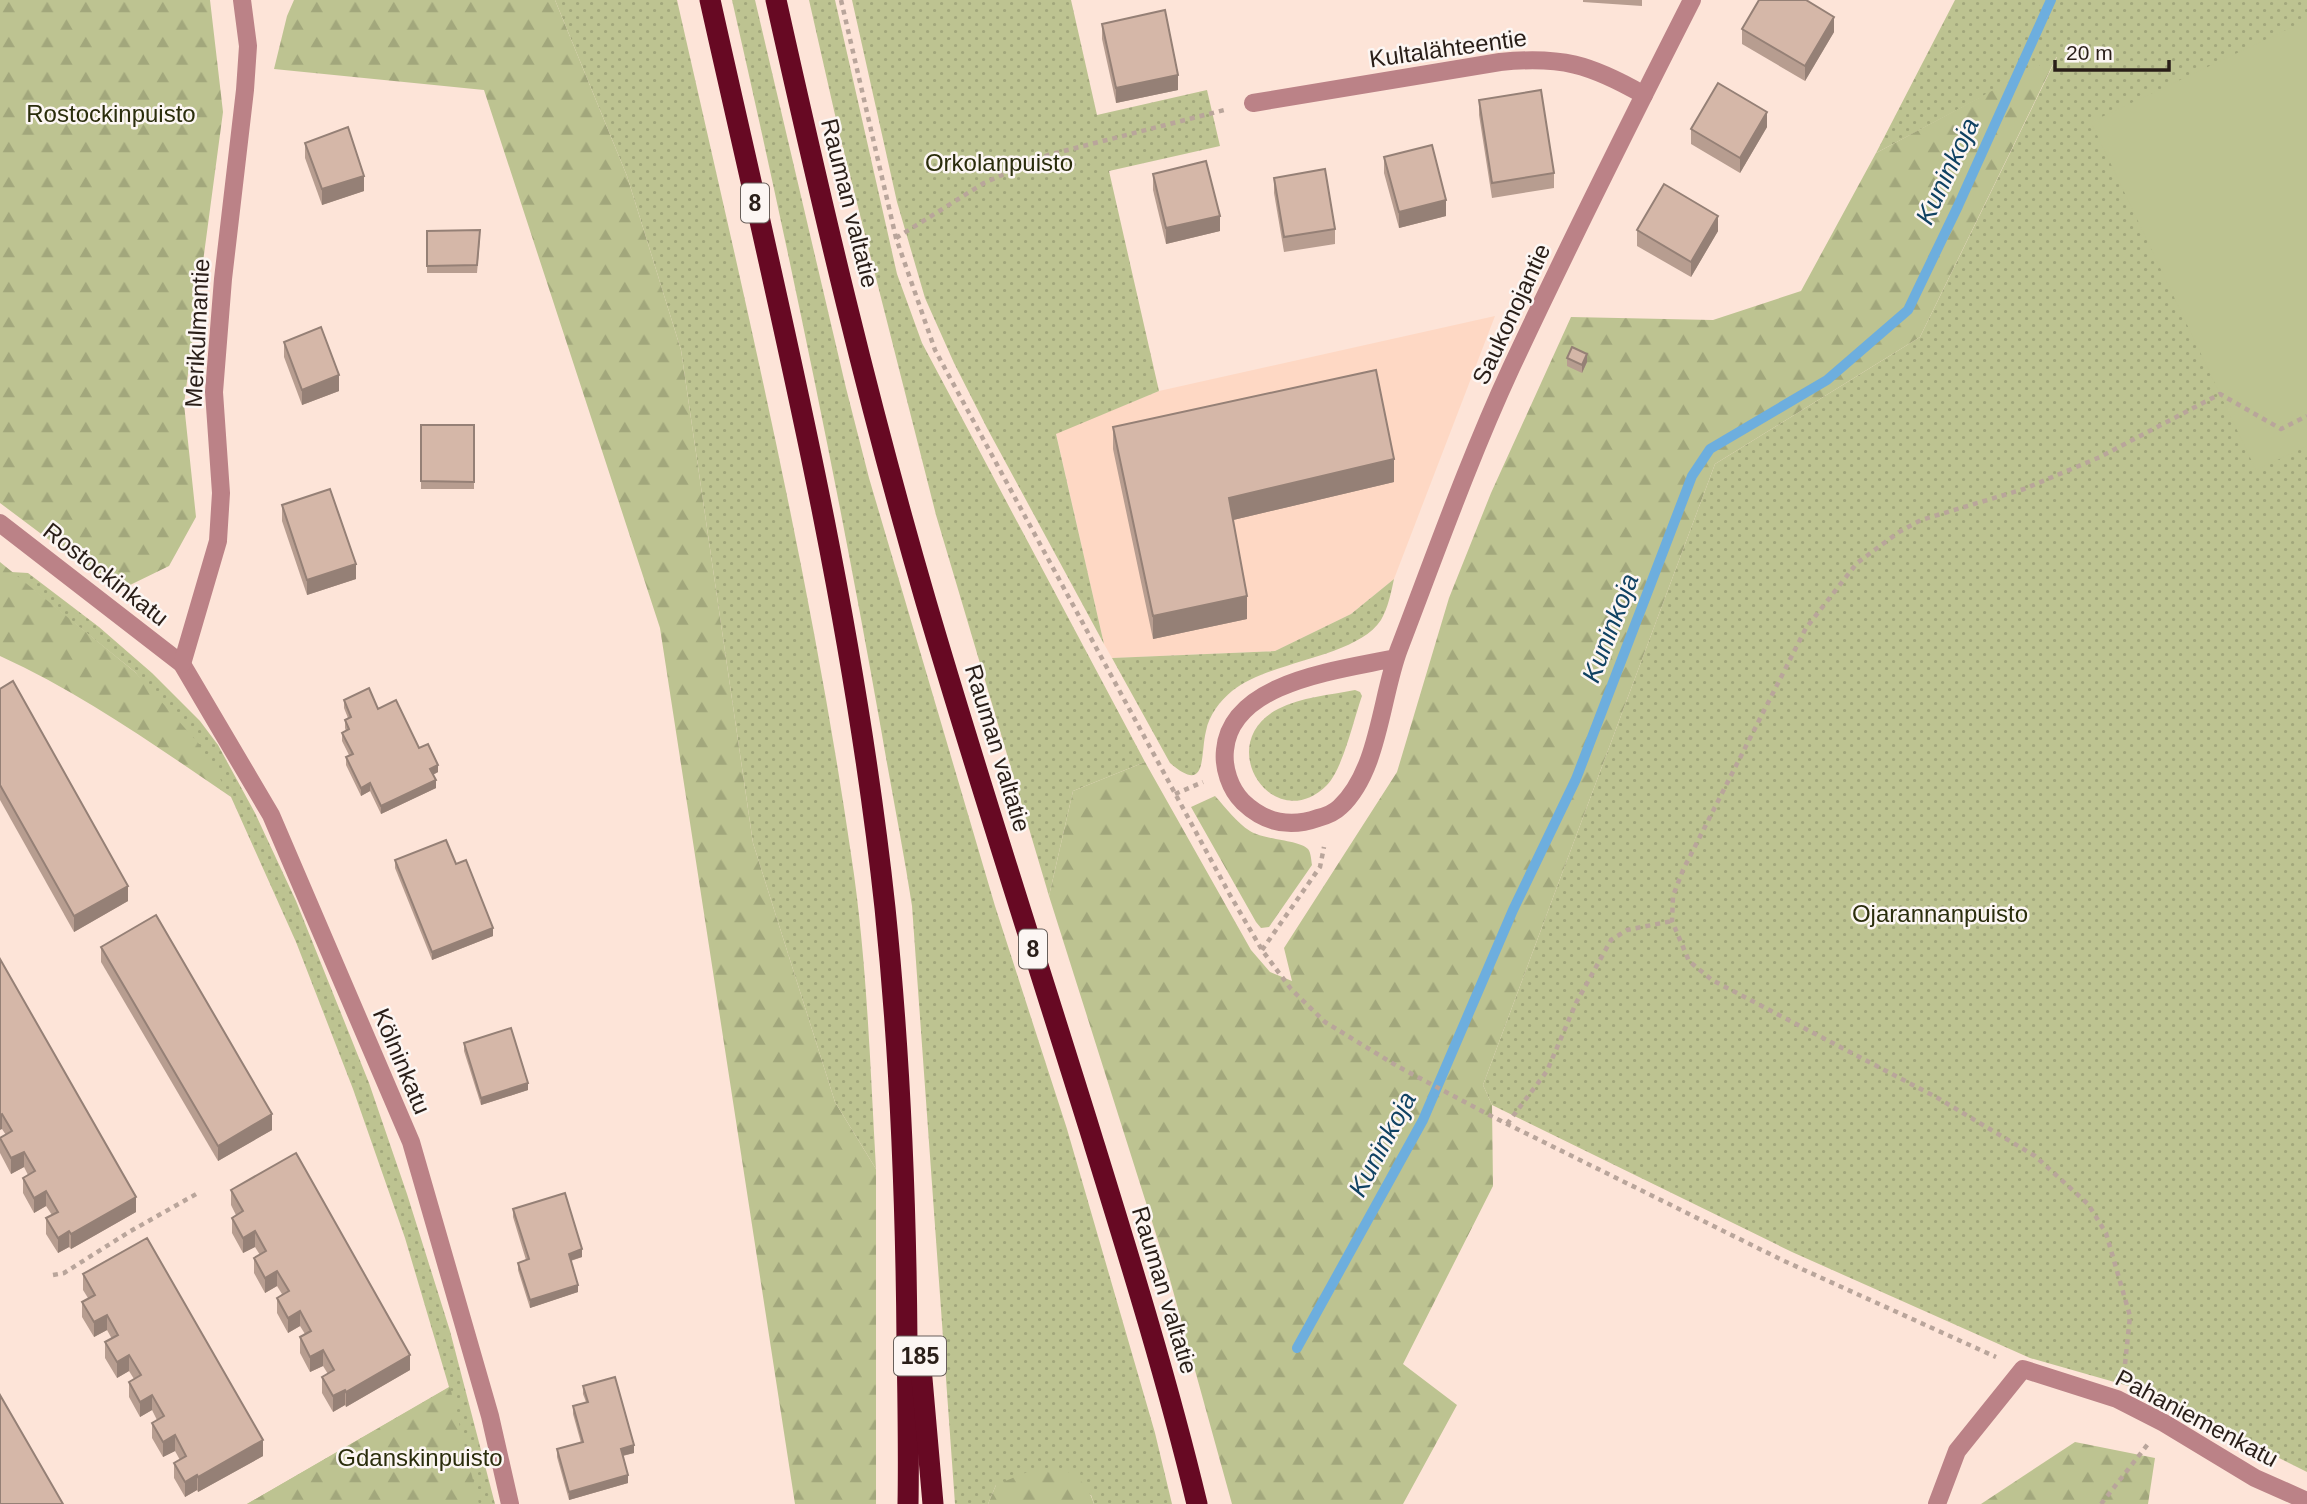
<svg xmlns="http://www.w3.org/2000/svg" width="2307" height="1504" viewBox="0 0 2307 1504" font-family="Arial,sans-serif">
<defs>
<pattern id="green-dots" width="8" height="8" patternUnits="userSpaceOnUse" patternTransform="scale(1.75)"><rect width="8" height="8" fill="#bdc391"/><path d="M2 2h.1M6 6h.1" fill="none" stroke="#a2a77c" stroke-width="1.8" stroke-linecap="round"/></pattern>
<pattern id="forest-firs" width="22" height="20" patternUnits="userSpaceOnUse" patternTransform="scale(1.75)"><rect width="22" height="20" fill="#bdc391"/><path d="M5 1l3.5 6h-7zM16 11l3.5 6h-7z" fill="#a2a77c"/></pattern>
</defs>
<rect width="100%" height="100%" fill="#fde4d8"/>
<polygon fill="#fed8c4" points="1495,316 1394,579 1351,614 1275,651 1112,658 1104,644 1056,433 1159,391"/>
<g fill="url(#green-dots)">
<path d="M 555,0 L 677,0 C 741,283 809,566 851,854 C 867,958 870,1064 876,1169 L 835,1102 L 753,843 L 681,350 L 627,176 Z"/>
<path d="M 732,0 L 755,0 L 846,388 L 869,478 L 995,906 L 1067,1129 L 1155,1433 L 1172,1504 L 1094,1504 L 1091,1495 L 996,1485 L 988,1504 L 955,1504 L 912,906 C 903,847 891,788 881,729 C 838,485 787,242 732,0 Z"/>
<polygon points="809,0 835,0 897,274 922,343 1145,762 1073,791 1049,896 936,515 838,128"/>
<polygon points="852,0 1071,0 1097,115 1207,90 1220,146 1109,171 1159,391 1056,434 1104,644 987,428 954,363 925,298 897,202"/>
<polygon points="1955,0 2307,0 2307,1472 2146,1391 2030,1358 1792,1252 1492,1105 1483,1085 1715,464 1920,337 2057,57 1876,153"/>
<polygon points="11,572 28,573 99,627 152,673 200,721 218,745 255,813 296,901 369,1083 407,1194 450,1331 495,1504 247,1504 449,1387 405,1238 353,1089 296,942 231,797 135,672"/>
<path d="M 1394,579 C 1391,593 1388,608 1381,620 C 1356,658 1271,660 1232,691 C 1220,701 1209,715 1206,731 C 1200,754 1208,796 1170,763 L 1112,658 L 1275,651 L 1351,614 Z"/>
<path d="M 1355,690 L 1360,692 L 1362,696 C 1354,718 1343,769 1327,785 C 1274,838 1211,744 1278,709 C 1301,697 1330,695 1355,690 Z"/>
</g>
<g fill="url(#forest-firs)">
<polygon points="0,0 210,0 223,112 184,404 196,517 169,566 128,586 88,569 0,503"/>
<polygon points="294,0 555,0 627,176 681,350 753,843 835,1102 876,1169 876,1504 795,1504 660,628 484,90 274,69 287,16"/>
<polygon points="2057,56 1920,337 1715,464 1483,1085 1492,1105 1493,1186 1403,1364 1457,1405 1403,1504 1232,1504 1167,1269 1049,896 1073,791 1145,762 1251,950 1270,972 1292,981 1284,948 1397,772 1449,598 1491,493 1571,317 1713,320 1801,291 1876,153"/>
<path d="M 0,562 L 135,672 L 199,744 L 231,797 C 156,746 83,694 0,656 Z"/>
<path d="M 1215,796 C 1226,808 1237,823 1250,831 C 1264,840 1300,840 1308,849 C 1311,853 1311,859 1312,865 L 1269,927 L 1261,928 L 1256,922 L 1191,807 Z"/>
<polygon points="450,1387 479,1504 247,1504"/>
<polygon points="2075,1442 2155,1458 2148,1504 1981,1504"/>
<path d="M 1057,1467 C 1077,1475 1087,1483 1094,1504 L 988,1504 L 996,1485 L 1032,1470 Z"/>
</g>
<polygon fill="#bdc391" points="2307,20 2307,446 2256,470 2091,122"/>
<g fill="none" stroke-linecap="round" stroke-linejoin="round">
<polyline stroke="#6daede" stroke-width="10" points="1297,1348 1423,1120 1513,910 1576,779 1692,476 1710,449 1827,380 1908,310 1958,206 2051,0"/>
<g stroke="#b9a59b" stroke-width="4.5" stroke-dasharray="5 5" stroke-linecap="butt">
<polyline points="841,0 896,238 935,350 1230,895 1262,950 1291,989 1325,1022 1397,1066 1493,1117 1782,1260 1996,1357"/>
<polyline points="896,238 984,183 1048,155 1228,109"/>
<polyline points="1175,794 1203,782"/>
<polyline points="1262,950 1320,867 1324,847"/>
<polyline points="1507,1124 1547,1071 1576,1003 1611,940 1627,930 1672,921"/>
<polyline points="53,1275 64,1273 129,1232 198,1193"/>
<polyline points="2124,1374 2130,1316 2106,1233 2088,1204 2035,1156 1936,1097 1712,980 1689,961 1672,921 1673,896 1683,870 1806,628 1857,563 1899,532 1921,520 2024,489 2100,457 2220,394 2281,429 2307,416"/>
<polyline points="2101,1504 2148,1444"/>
</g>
<g stroke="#bb8287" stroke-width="18">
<path d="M 1253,103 L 1500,62 C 1561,56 1590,64 1644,95"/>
<polyline points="0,523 182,664 271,815 411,1142 490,1416 510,1504"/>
<path d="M 1395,658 C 1341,670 1231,681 1225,750 C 1223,768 1230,789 1243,802 C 1265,823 1290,828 1318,818 C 1326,816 1334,813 1340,807 C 1379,771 1381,696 1399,649 C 1435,555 1469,459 1511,368 C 1569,244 1630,122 1692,0"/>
<polyline points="182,664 218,541 221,493 214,392 223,279 245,90 248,46 242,0"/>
<polyline points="1937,1504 1957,1451 2023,1369 2117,1399 2164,1423 2255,1478 2307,1501"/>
</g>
<g stroke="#670923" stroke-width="21">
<path d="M 710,0 C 777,300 852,601 885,908 C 900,1053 906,1198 907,1343 C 908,1397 909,1451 908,1504"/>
<path d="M 776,0 C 821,202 868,403 926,602 C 978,780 1036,957 1091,1134 C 1129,1257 1167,1379 1197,1504"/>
<polyline points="920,1356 933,1504"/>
</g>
</g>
<g fill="#b79d90">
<polygon points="1583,0 1642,0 1642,6 1583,2"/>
<polygon points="1102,24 1178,90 1116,103 1102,39"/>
<polygon points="1742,29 1834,32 1805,81 1742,44"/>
<polygon points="1479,100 1554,173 1554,188 1492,198 1479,115"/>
<polygon points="1767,127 1740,173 1691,144 1691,129"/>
<polygon points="305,143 364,191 322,205 305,158"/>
<polygon points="1384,157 1446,216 1399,228 1384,173"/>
<polygon points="1153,174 1220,231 1166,244 1153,190"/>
<polygon points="1274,178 1335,229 1335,244 1284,252 1274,193"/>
<polygon points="1637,230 1718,231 1691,277 1637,246"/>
<polygon points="427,231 480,238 477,273 427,273"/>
<polygon points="284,342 339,391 302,405 284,357"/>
<polygon points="1567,358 1587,362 1582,373 1567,366"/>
<rect x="421" y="425" width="53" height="64"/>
<polygon points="1113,427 1394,482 1233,520 1247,619 1153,639 1113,449"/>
<polygon points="282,505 356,579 307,595 282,521"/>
<polygon points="0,689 128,901 74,932 0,800"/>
<polygon points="344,700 378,709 419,748 438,772 433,775 436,788 381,814 370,791 361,796 346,765 346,757 349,755 342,741 342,733 346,731 345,728 345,720 348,718 344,708"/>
<polygon points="395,860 456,864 493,936 432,960 395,868"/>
<polygon points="101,947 272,1130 218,1161 101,962"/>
<polygon points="0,959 136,1212 71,1249 69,1247 58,1253 46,1234 46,1218 52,1215 46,1206 34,1213 23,1193 23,1178 28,1175 24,1167 11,1174 0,1153 0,1138 6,1135 2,1129"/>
<polygon points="464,1043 528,1090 481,1105 464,1051"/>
<polygon points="231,1190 410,1370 346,1407 345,1405 333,1412 322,1393 322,1377 328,1374 323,1366 310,1372 300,1353 300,1337 305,1334 300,1326 288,1333 277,1313 277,1298 282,1294 277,1286 265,1293 254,1273 254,1258 260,1255 255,1247 243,1253 232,1233 232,1218 236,1215 231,1205"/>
<polygon points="513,1209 582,1257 571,1261 578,1292 530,1308 518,1270 518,1263 526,1260 513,1217"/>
<polygon points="83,1274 263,1456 198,1492 197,1490 185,1497 174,1478 174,1463 180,1460 175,1451 163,1457 152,1438 152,1423 157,1420 152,1410 140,1417 129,1397 129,1382 134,1379 129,1371 117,1378 105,1358 105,1342 112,1339 107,1330 94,1337 82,1317 82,1302 88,1298 83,1290"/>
<polygon points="583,1386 634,1453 623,1456 628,1483 569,1500 557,1457 557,1449 581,1443 573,1414 573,1406 586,1402 583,1394"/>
</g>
<g fill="#958076">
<polygon points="1834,17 1834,32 1805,81 1805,66"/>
<polygon points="1178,75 1178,90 1116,103 1116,88"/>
<polygon points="1767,112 1767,127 1740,173 1740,158"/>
<polygon points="364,176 364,191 322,205 322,189"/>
<polygon points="1446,200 1446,216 1399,228 1399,212"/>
<polygon points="1220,216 1220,231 1166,244 1166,228"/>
<polygon points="1718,216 1718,231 1691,277 1691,262"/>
<polygon points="1587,354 1587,362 1582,373 1582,365"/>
<polygon points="339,375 339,391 302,405 302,390"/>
<polygon points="1394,459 1394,482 1229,521 1229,498"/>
<polygon points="356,564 356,579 307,595 307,580"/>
<polygon points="1247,596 1247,619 1153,639 1153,616"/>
<polygon points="438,765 438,772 430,776 430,769"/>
<polygon points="436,780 436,788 381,814 381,806"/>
<polygon points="370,783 370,791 361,796 361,788"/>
<polygon points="128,886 128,901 74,932 74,916"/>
<polygon points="493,928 493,936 432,960 432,952"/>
<polygon points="528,1083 528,1090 481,1105 481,1098"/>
<polygon points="2,1114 2,1129 0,1130 0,1115"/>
<polygon points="272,1114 272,1130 218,1161 218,1146"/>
<polygon points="24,1152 24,1167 11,1174 11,1158"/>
<polygon points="46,1191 46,1206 34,1213 34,1198"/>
<polygon points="136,1197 136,1212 71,1249 71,1234"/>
<polygon points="69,1231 69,1247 58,1253 58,1238"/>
<polygon points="255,1231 255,1247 243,1253 243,1238"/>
<polygon points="582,1249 582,1257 569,1261 569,1254"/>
<polygon points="277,1271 277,1286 265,1293 265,1278"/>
<polygon points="578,1285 578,1292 530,1308 530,1300"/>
<polygon points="300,1311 300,1326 288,1333 288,1318"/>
<polygon points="107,1315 107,1330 94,1337 94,1322"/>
<polygon points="323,1350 323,1366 310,1372 310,1357"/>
<polygon points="129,1355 129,1371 117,1378 117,1362"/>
<polygon points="410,1355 410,1370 346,1407 346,1392"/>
<polygon points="345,1390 345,1405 333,1412 333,1396"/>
<polygon points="152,1395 152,1410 140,1417 140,1402"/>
<polygon points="175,1435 175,1451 163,1457 163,1442"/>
<polygon points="263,1440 263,1456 198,1492 198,1477"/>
<polygon points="634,1445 634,1453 621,1456 621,1449"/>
<polygon points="197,1475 197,1490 185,1497 185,1482"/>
<polygon points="628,1475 628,1483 569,1500 569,1492"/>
</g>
<g fill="#d5b7a8" stroke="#958076" stroke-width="2">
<polygon points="1759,0 1806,0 1834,17 1805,66 1742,29"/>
<polygon points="1165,10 1178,75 1116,88 1102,24"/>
<polygon points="1718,83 1767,112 1740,158 1691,129"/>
<polygon points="1541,90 1554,173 1492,183 1479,100"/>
<polygon points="348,127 364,176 322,189 305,143"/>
<polygon points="1432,145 1446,200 1399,212 1384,157"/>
<polygon points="1206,161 1220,216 1166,228 1153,174"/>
<polygon points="1325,169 1335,229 1284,237 1274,178"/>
<polygon points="1664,184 1718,216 1691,262 1637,230"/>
<polygon points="480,230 477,265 427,266 427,231"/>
<polygon points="321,327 339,375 302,390 284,342"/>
<polygon points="1572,347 1587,354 1582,365 1567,358"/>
<polygon points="1376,370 1394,459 1229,498 1247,596 1153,616 1113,427"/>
<polygon points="421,425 474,425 474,482 421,481"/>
<polygon points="330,489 356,564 307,580 282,505"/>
<polygon points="13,681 128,886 74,916 0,785 0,689"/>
<polygon points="369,688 378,709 396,700 419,748 428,744 438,765 430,769 436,780 381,806 370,783 361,788 346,757 353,754 342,733 349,729 345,720 351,717 344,700"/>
<polygon points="446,840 456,864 466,860 493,928 432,952 395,860"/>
<polygon points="156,915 272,1114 218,1146 101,947"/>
<polygon points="0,959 136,1197 71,1234 69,1231 58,1238 46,1218 58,1212 46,1191 34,1198 23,1178 35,1171 24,1152 11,1158 0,1138 12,1131 2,1114 0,1115"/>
<polygon points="511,1028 528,1083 481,1098 464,1043"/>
<polygon points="296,1153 410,1355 346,1392 345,1390 333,1396 322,1377 334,1370 323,1350 310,1357 300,1337 311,1331 300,1311 288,1318 277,1298 289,1291 277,1271 265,1278 254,1258 266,1251 255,1231 243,1238 232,1218 243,1211 231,1190"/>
<polygon points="565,1193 582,1249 569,1254 578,1285 530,1300 518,1263 529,1259 513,1209"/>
<polygon points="147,1238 263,1440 198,1477 197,1475 185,1482 174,1463 186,1456 175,1435 163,1442 152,1423 164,1416 152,1395 140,1402 129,1382 141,1375 129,1355 117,1362 105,1342 118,1335 107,1315 94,1322 82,1302 95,1295 83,1274"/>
<polygon points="615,1377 634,1445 621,1449 628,1475 569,1492 557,1449 583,1442 573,1406 588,1402 583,1386"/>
<polygon points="0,1395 63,1504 0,1504"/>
</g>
<g text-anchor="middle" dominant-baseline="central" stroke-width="5" stroke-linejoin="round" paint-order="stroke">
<g fill="#fcf6f3" stroke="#685f5a" stroke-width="2">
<rect x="741" y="183.5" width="28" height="39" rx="5"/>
<rect x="1019" y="929.5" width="28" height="39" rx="5"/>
<rect x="894" y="1336.5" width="52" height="39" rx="5"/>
</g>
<g font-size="23" font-weight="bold" fill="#291e18">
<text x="755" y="203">8</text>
<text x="1033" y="949">8</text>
<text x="920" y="1356">185</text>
</g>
<g font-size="24" fill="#291e18" stroke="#fcf6f3">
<text transform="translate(1448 48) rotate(-8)">Kultalähteentie</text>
<text transform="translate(850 203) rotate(76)">Rauman valtatie</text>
<text transform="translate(1511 314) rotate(-65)">Saukonojantie</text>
<text transform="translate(197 333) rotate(-87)">Merikulmantie</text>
<text transform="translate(106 574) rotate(38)">Rostockinkatu</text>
<text transform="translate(998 748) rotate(73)">Rauman valtatie</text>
<text transform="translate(402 1061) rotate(67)">Kölninkatu</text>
<text transform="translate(1165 1290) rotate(73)">Rauman valtatie</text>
<text transform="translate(2197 1418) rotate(28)">Pahaniemenkatu</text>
</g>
<g font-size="24" fill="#2a2d0c" stroke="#fcf6f3">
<text x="111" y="113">Rostockinpuisto</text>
<text x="999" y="162">Orkolanpuisto</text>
<text x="1940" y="913">Ojarannanpuisto</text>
<text x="420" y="1457">Gdanskinpuisto</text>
</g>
<g font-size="26" font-style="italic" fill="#104263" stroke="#fcf6f3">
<text transform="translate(1947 171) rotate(-65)">Kuninkoja</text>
<text transform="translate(1610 628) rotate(-69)">Kuninkoja</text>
<text transform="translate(1382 1144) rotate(-62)">Kuninkoja</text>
</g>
</g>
<path d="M2055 60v10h114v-10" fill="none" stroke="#291e18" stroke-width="3.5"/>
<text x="2066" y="60" font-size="21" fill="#291e18" stroke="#fcf6f3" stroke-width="5" paint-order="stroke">20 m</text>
</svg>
